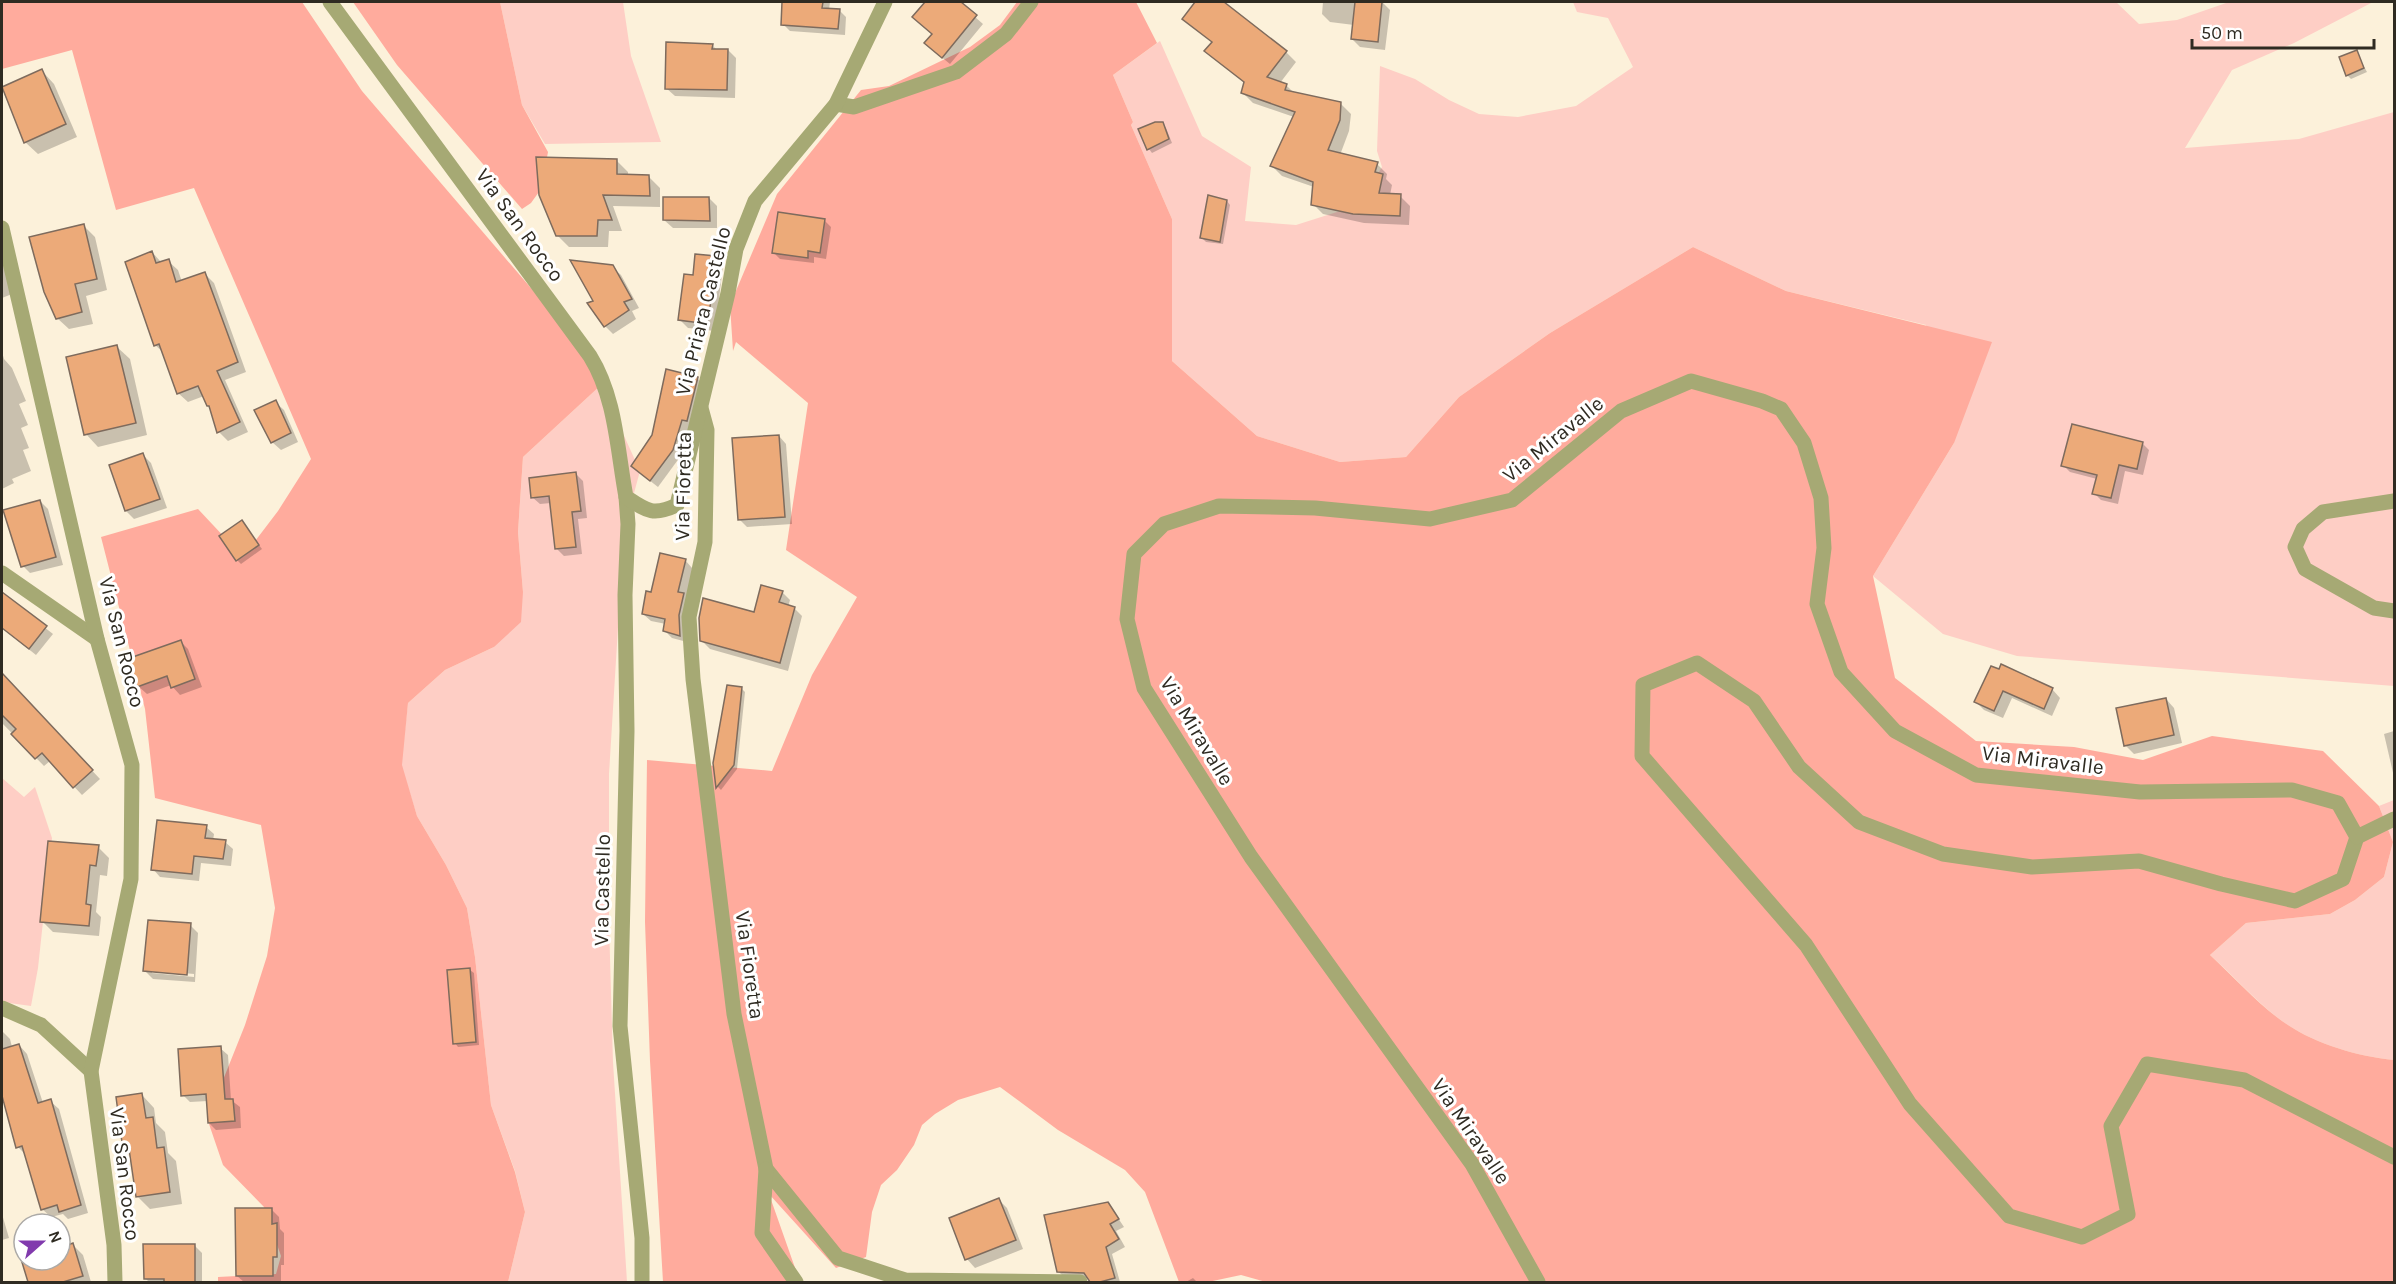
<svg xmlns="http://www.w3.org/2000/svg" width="2396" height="1284" viewBox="0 0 2396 1284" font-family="Karla,sans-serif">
<rect width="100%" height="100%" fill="#fcf1da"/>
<g fill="#fecec5">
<polygon points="500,2 623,2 631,56 661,142 545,144 522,105"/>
<polygon points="1573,2 2116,2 2139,24 2177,20 2229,2 2373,2 2294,43 2232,70 2185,148 2299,139 2394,112 2394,686 2017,656 1943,634 1873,576 1954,443 1926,325 1786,291 1693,247 1550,333 1459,397 1406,457 1340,462 1257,436 1172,361 1172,219 1131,125 1133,122 1113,75 1160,41 1202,136 1251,167 1245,221 1296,225 1359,205 1382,167 1377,151 1380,66 1415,79 1449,100 1479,114 1518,117 1576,106 1633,67 1608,18 1577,12"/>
<polygon points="601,385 640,471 624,530 609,774 609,923 613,1062 627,1282 508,1282 525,1212 515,1171 491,1105 475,957 467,908 446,865 417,816 401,765 408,703 445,670 494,647 523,592 518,532 523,457"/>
<polygon points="2,778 24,797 35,787 52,838 38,968 31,1006 2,1002"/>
<path d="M 2394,800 L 2394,1060 C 2356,1056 2314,1044 2282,1021 C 2256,1002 2234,976 2210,955 L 2246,923 L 2330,914 L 2355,900 L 2384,877 L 2393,842 L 2379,806 Z"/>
</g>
<g fill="#ffab9d">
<polygon points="2,2 302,2 362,91 560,322 601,385 523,457 518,532 523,592 521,622 494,647 445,670 408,703 402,765 417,816 446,865 467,908 475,957 491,1105 515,1172 525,1212 508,1282 218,1282 218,1277 276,1274 281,1256 264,1207 223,1165 209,1124 221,1085 245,1025 267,956 275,908 261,825 155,798 145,709 101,537 198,509 243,557 278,511 311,459 194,188 116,210 72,50 2,69"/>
<polygon points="353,2 500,2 522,105 548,152 541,189 531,203 522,209 397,65"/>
<path d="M 1017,2 L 1136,2 L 1157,43 L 1113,75 L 1133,122 L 1131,125 L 1172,219 L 1172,361 L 1257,436 L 1340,462 L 1406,457 L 1459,397 L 1550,333 L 1693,247 L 1786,291 L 1992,342 L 1954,443 L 1873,576 L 1895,678 L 1976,741 L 2074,747 L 2143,760 L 2212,736 L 2323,751 L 2379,806 L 2393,842 L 2384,877 L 2355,900 L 2330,914 L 2246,923 L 2210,955 C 2233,976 2257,1003 2282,1021 C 2314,1044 2356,1056 2394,1060 L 2394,1282 L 1266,1282 L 1241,1275 L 1208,1282 L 1179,1282 L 1145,1192 L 1125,1170 L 1058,1130 L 1000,1087 L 958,1100 L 935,1114 L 922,1125 L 914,1145 L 897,1170 L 881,1185 L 872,1212 L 866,1257 L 836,1268 L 769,1194 L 800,1282 L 663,1282 L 650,1061 L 645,922 L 647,760 L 772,771 L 812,675 L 857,597 L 786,550 L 808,403 L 736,342 L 733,351 L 730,305 L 777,194 L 861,90 L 889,86 L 970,47 L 1000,25 Z"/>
</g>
<g fill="#0003" fill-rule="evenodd">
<polygon points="783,2 830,2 829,10 839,10 846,17 845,35 790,31 783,24"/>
<polygon points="927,2 958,2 983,24 950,64 934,51 934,34 914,17"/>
<polygon points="1197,2 1221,2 1286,52 1296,62 1280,83 1286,85 1294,93 1341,104 1351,114 1349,131 1340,155 1377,164 1387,174 1386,179 1392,185 1390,195 1400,196 1410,206 1409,225 1364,223 1323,214 1313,204 1314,187 1282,176 1272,166 1294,117 1253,103 1243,93 1245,83 1206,51 1213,43 1184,19"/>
<polygon points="1323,2 1382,2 1390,10 1385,50 1360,47 1352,39 1354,25 1330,22 1322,14"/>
<polygon points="712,45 717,50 728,50 736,58 735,98 675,96 666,88"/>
<polygon points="2356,52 2367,72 2351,79 2347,75"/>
<polygon points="42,71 54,84 77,137 38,154 25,142 2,89"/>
<polygon points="1162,124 1166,128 1172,143 1152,153 1149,149"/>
<polygon points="616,160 628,172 628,176 648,176 660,188 660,207 613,206 622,231 609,231 608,247 569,247 557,235"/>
<polygon points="709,198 717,206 717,228 673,228 664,220"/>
<polygon points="1227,201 1230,205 1223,244 1206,242 1202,238"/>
<polygon points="824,220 831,227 826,259 814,257 814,263 780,259 773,252"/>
<polygon points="84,226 95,237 107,290 86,296 93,324 69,329 57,318"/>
<polygon points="152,252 161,262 168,261 178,270 182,282 205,274 214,283 246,372 225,380 248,432 228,441 219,432 212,409 204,396 188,402 178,393 165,354 155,345"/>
<polygon points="2,254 12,294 2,298"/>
<polygon points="715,258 723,266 715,331 688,328 680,320"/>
<polygon points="612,267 621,275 639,308 632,311 636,319 613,334 605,326 595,302"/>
<polygon points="117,347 130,359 147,435 98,447 86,434"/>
<polygon points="2,352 4,359 12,368 26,401 19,404 28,425 21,428 29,448 23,450 31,471 12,479 14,483 2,489"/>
<polygon points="697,378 704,385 680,457 658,487 640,473"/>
<polygon points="275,402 284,410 298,442 281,450 272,442"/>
<polygon points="779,436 786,444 792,524 747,527 740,520"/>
<polygon points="2142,443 2149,450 2143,475 2125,471 2118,504 2101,500 2094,493 2097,479 2070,472 2063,465"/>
<polygon points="143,455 151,463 167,508 134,519 126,511 111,466"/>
<polygon points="576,474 583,481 587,518 578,519 582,554 564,556 557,549 551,503 540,504 532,497"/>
<polygon points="40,501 48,509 63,565 30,573 21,564"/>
<polygon points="242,522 262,549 241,564 237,560"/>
<polygon points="685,560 692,568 687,642 672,638 665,631 666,624 651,621 643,614 652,594"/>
<polygon points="782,592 790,600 788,607 794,608 802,616 788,671 710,649 702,641 755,614"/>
<polygon points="2,594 53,634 36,655 2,628"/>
<polygon points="180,641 188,649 202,687 180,695 171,685 147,694 138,686"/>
<polygon points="1999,671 2052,689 2060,698 2052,716 2012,698 2003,718 1984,710 1976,702"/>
<polygon points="4,677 100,779 82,795 50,761 44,766 2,723 2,679"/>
<polygon points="741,688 745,692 737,769 721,790 718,787 715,763"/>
<polygon points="2166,699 2174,708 2182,743 2134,754 2126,746"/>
<polygon points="2394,731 2394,777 2384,734"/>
<polygon points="206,827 214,834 213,841 225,842 233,849 231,866 201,863 199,881 160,877 153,869"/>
<polygon points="98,847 109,858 107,876 100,875 96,912 101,917 99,936 53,932 42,921"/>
<path d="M 190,925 L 198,933 L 195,982 L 153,979 L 145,971 ZM 152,970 L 194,974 L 194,977 L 152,973 Z"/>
<polygon points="470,970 474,973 479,1045 458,1047 455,1043"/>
<polygon points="2,1031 10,1039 12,1047 19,1045 27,1054 43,1103 50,1101 59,1109 88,1213 68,1219 63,1214 51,1217 42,1209 27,1156 18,1147 2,1095"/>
<polygon points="220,1048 228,1055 231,1100 240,1107 241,1128 216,1130 209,1123 208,1101 190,1102 183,1095"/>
<polygon points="142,1095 154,1108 156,1123 165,1132 168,1153 176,1161 182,1204 150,1209 137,1196 131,1156 124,1150"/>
<polygon points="999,1200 1007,1208 1023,1249 975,1268 967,1259 951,1219"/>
<polygon points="1108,1203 1124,1227 1116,1231 1125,1247 1112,1254 1120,1282 1091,1282 1089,1279 1065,1278 1058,1271"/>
<polygon points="271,1209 279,1217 280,1229 284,1233 284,1265 281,1265 281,1282 244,1282 237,1276"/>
<polygon points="2,1214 9,1238 2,1240"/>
<polygon points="73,1245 83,1255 91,1282 30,1282 23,1260 60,1260 60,1249"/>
<polygon points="194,1245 202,1253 202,1282 149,1282 145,1278"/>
<polygon points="1193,1278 1197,1282 1186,1282"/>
</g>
<g fill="#ecaa79" stroke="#7e6b5d" stroke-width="1.5">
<polygon points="782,2 823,2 822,8 840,9 838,29 781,25"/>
<polygon points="925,2 961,2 977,15 942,58 924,43 932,34 912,17"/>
<polygon points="1195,2 1224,2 1287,51 1267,77 1287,84 1285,90 1341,102 1340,120 1328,150 1378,162 1375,172 1383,174 1379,193 1401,194 1400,216 1353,214 1311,205 1313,182 1270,166 1295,112 1241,93 1244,82 1204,51 1212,42 1182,19"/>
<polygon points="1355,2 1382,2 1378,42 1351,39"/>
<polygon points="666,42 713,44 712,49 728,49 727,90 665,89"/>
<polygon points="2357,50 2364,68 2346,76 2339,57"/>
<polygon points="42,69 66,124 24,143 2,87"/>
<polygon points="1155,122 1163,122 1169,139 1147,150 1138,129"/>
<polygon points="536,157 617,159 617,174 649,175 650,196 603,195 612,220 598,220 597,236 556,236 539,195"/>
<polygon points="1208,195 1227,200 1220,242 1200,238"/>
<polygon points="663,197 709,197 710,221 663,220"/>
<polygon points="778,212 825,219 820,253 808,251 808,258 772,253"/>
<polygon points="84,224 97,279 75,284 82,312 56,319 44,292 29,237"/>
<polygon points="152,251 156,263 169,259 176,282 205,272 238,362 217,371 240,422 217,433 209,406 207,406 198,386 177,394 159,344 154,346 125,262"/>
<polygon points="695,254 716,256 708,324 678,320 684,274 693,275"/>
<polygon points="570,260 613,265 632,299 624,302 629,310 604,327 587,303 593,301"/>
<polygon points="117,345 136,423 84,435 66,357"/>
<polygon points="666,369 698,377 687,421 682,420 673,450 650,481 631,466 652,435"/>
<polygon points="276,400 291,433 271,443 254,410"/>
<polygon points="2072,424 2143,442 2137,469 2119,465 2111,498 2092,494 2097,475 2061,466"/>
<polygon points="779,435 785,517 738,520 732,438"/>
<polygon points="143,453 160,499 125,511 109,465"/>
<polygon points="576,472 581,511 572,512 576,547 555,549 549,496 531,498 529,478"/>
<polygon points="40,500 56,557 21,567 3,510"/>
<polygon points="242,520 259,545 236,561 219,536"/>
<polygon points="660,553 686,559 678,592 684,593 679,615 680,636 663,631 665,619 642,614 646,591 651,592"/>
<polygon points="761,585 783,591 779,602 795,607 780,663 700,641 699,618 703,598 754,612"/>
<polygon points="2,592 47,626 29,649 2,628"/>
<polygon points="181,640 195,679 171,688 167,676 137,687 127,659"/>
<polygon points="2001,664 2053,688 2044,709 2003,691 1994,711 1974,702 1991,666 1999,669"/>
<polygon points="2,673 93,770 73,788 42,753 35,759 11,734 16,729 2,715"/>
<polygon points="727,685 742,687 734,765 716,788 713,763"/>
<polygon points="2166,698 2174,735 2124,746 2116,708"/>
<polygon points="157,820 207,825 205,838 226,840 223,859 194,856 192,874 151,870"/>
<polygon points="48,841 99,845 96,866 90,865 86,904 91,905 89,926 40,922"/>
<polygon points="148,920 191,923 187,975 143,971"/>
<polygon points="470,968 476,1042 453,1044 447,970"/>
<polygon points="19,1044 38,1103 51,1099 81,1205 59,1212 57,1205 41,1210 22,1146 16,1148 2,1096 2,1049"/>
<polygon points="221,1046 225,1099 233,1099 235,1121 208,1123 206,1094 181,1096 178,1049"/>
<polygon points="142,1093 146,1118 153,1117 157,1148 164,1147 170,1192 136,1197 129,1149 123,1150 116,1097"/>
<polygon points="999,1198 1016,1240 965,1260 949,1218"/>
<polygon points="1108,1202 1119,1219 1110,1224 1119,1239 1106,1247 1115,1278 1100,1282 1090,1282 1084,1273 1057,1272 1044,1215"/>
<polygon points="235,1208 272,1208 272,1224 277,1223 277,1257 273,1257 273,1276 236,1276"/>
<polygon points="73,1243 83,1276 63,1282 28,1282 21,1259 60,1260 60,1248"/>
<polygon points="143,1244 195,1244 195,1282 164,1282 164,1279 144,1279"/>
</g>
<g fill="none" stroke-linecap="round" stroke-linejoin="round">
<g stroke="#a6a974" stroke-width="15">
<polyline points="836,104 854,107 956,72 1006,34 1031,2"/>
<polyline points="701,408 707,430 705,542 689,617 693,679 734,1014 766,1169 838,1258 905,1280 1080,1282"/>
<polyline points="626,497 628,524 625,595 627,731 620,1026 642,1238 642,1282"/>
<polyline points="2394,501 2323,512 2303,529 2295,547 2305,569 2374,608 2394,611"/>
<polyline points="2,573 97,639"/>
<polyline points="2357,837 2343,879 2295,901 2221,884 2139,861 2032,867 1943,854 1859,822 1799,767 1754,701 1697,663 1643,685 1642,756 1806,945 1910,1104 2009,1216 2082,1237 2128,1214 2111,1126 2147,1064 2244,1080 2394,1157"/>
<polyline points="2,1008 41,1025 91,1071"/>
<polyline points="766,1169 762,1233 796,1282"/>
<polyline points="1538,1282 1472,1164 1251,857 1144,688 1127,619 1134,554 1164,524 1219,506 1315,508 1430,519 1512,500 1621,411 1691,381 1762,401 1781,409 1804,443 1821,498 1824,548 1817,604 1841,672 1895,731 1976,775 2140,792 2292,790 2338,803 2357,837 2394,819"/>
</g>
<g stroke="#a6a974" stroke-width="15">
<path d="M 330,2 L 590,356 C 616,398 617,449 626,497 C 647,511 653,516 677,505 L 728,293 L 736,249 L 755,201 L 836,104 L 885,2"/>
<polyline points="2,228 97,639 132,765 131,879 91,1071 114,1245 115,1282"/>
</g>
</g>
<g text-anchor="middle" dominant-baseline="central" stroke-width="6" stroke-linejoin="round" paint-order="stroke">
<g font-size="21" fill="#2f2b22" stroke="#fff">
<text transform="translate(520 225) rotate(54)">Via San Rocco</text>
<text transform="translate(703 311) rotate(-76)">Via Priara Castello</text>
<text transform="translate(1553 439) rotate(-39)">Via Miravalle</text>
<text transform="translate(683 486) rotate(-89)">Via Fioretta</text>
<text transform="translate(122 642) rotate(76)">Via San Rocco</text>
<text transform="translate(1197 731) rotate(59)">Via Miravalle</text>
<text transform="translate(2043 760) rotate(7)">Via Miravalle</text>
<text transform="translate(602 890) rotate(-89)">Via Castello</text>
<text transform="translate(750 965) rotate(82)">Via Fioretta</text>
<text transform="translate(1471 1131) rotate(56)">Via Miravalle</text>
<text transform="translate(125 1174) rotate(83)">Via San Rocco</text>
</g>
</g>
<rect width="2396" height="1284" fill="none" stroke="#2f2b22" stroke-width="6"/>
<g transform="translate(42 1242) rotate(69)"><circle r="28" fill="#ffffff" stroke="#acaaa7" stroke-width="1.5"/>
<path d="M0-4.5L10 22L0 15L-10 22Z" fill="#813aad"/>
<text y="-9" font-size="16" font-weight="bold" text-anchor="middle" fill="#2f2b22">N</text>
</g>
<path d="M2192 39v9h182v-9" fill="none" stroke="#2f2b22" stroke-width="3"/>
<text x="2201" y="39" font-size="18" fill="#2f2b22" stroke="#ffffff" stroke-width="4.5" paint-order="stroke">50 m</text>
</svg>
